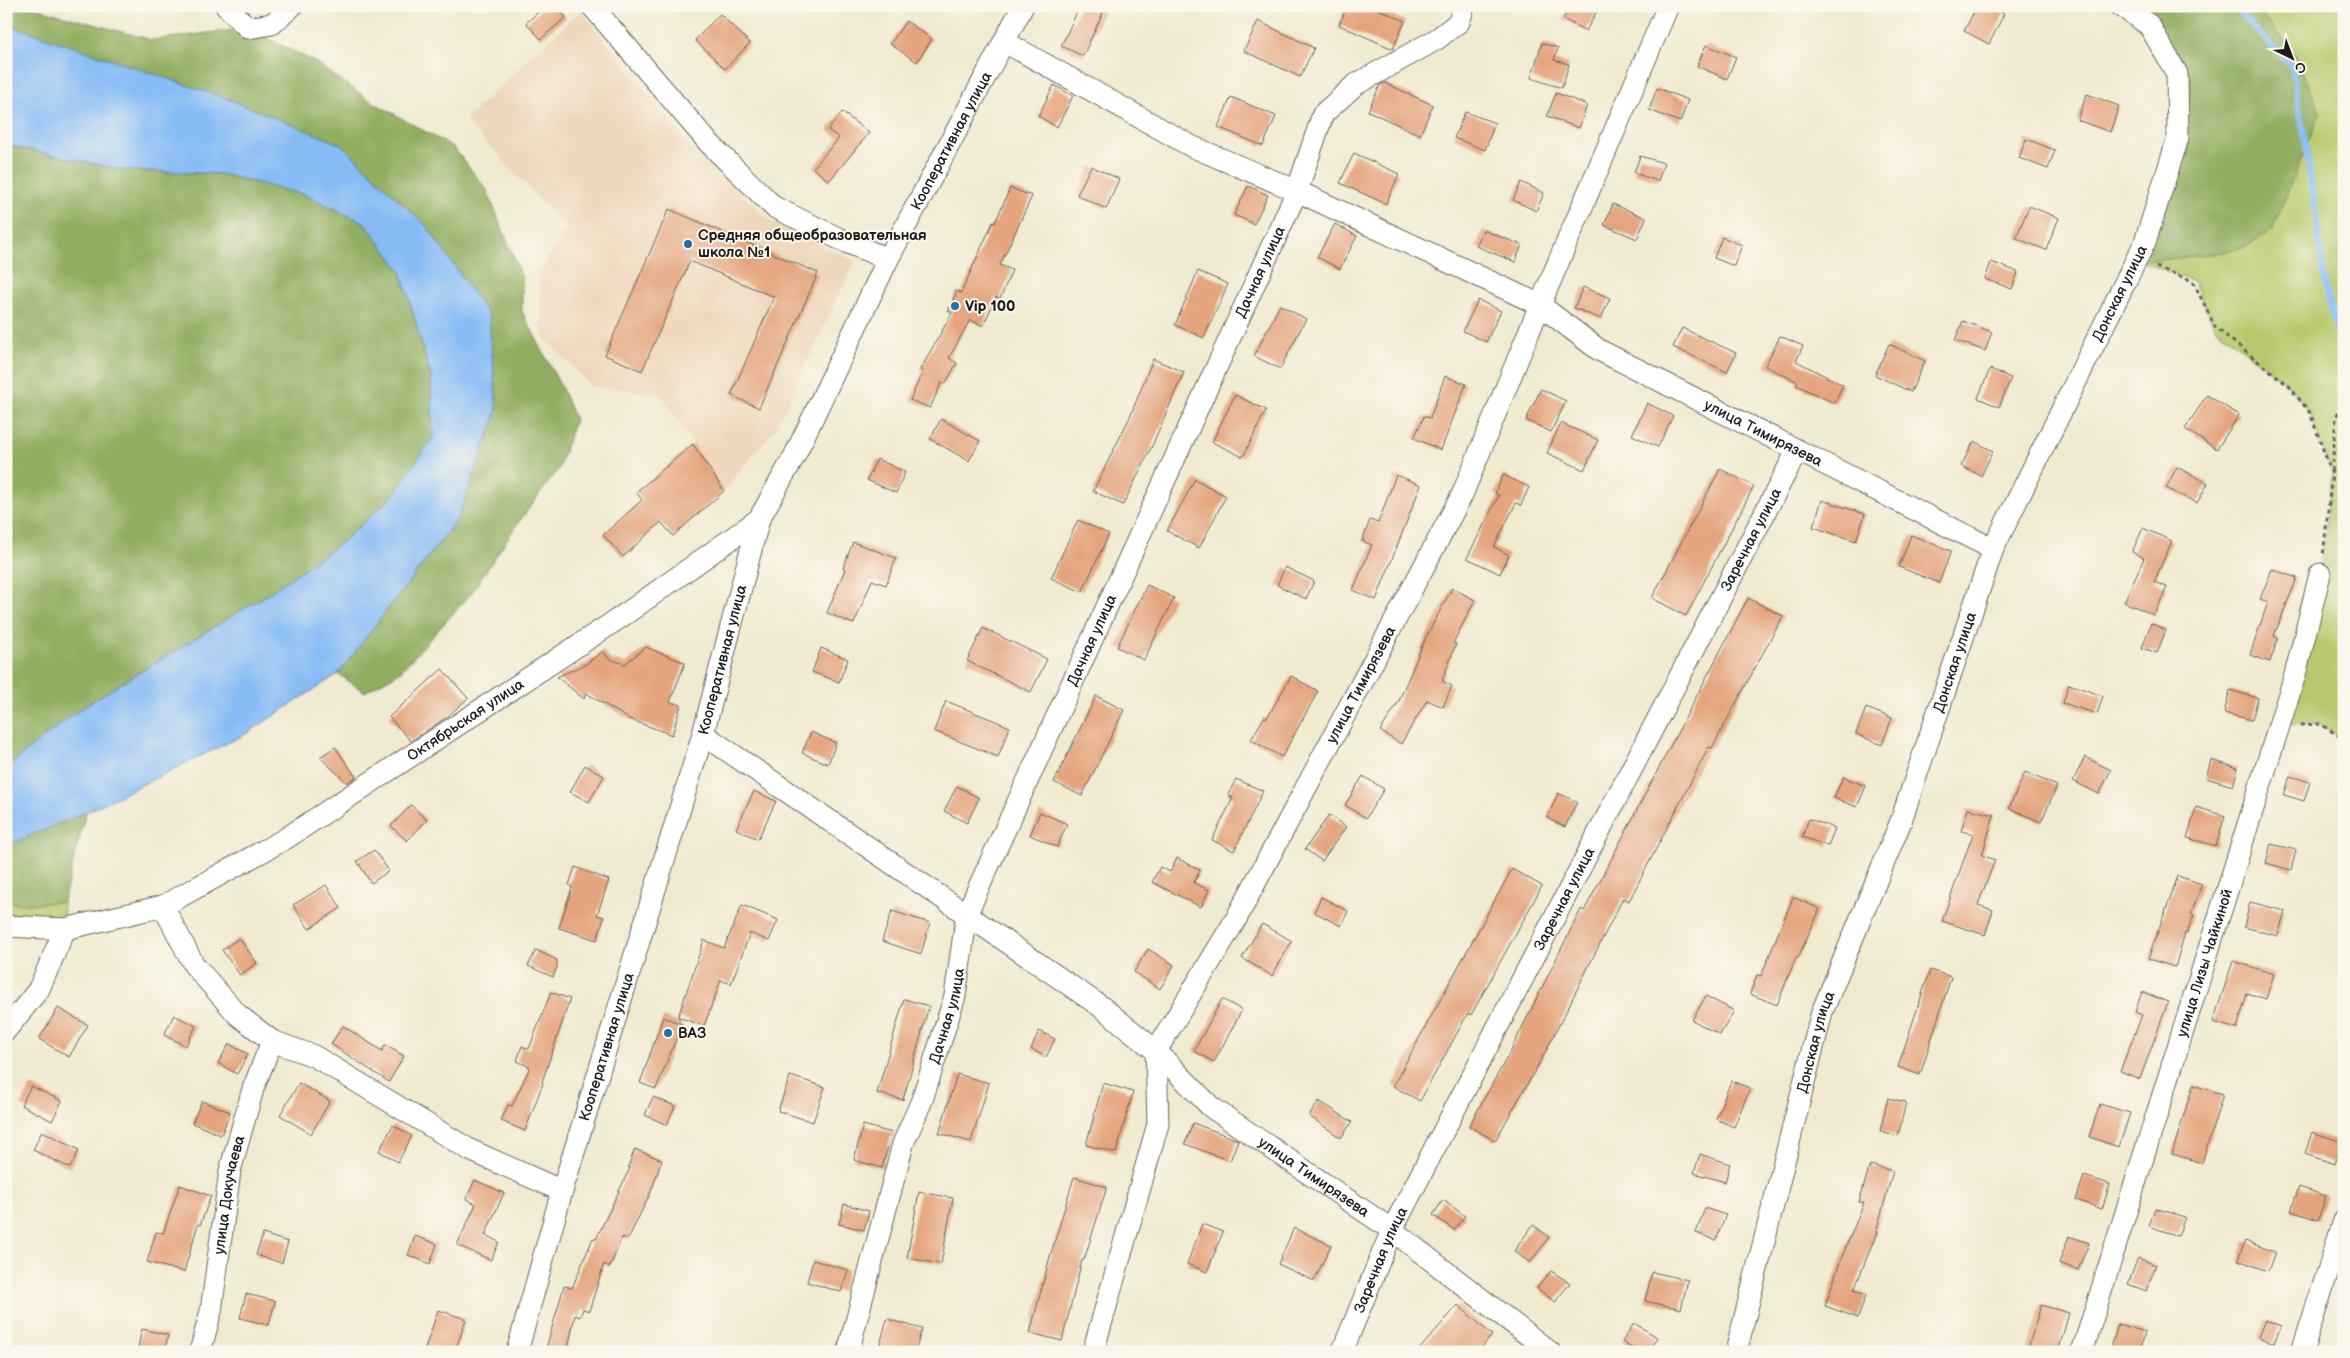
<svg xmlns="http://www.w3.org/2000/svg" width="2350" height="1358" viewBox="0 0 2350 1358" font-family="'Balsamiq Sans',sans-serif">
<rect width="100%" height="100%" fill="#fbf7ec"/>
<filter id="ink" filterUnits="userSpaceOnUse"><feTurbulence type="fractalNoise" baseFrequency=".02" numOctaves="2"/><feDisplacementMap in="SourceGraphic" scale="10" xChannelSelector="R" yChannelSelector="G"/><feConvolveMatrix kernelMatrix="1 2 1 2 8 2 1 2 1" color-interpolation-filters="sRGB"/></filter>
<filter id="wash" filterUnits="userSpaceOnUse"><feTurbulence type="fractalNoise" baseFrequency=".0096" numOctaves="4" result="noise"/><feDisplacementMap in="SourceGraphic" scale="20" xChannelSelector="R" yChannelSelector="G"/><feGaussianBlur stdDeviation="1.12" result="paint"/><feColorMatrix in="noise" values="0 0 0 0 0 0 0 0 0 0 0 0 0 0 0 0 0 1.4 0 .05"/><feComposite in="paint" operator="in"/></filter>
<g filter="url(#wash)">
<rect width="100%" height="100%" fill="#f0ead0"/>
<polygon fill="#eed7bb" points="581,10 691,148 770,221 855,261 775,429 724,491 661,394 591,386 542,335 538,273 567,228 465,120"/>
<g fill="#b7c96c" stroke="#6a7244">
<polygon points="2254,6 2344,6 2344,739 2320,724 2279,725 2320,574 2332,474 2310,413 2289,386 2215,327 2193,281 2136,259 2295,54"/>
<polygon points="6,901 21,904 63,902 65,929 6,926"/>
</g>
<g fill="#91ad60" stroke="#56643e">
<polygon points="6,6 28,6 152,40 248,28 315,62 369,100 453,147 487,190 522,278 522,311 562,389 575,420 558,470 518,523 469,596 400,672 365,692 338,674 458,518 497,411 489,316 342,145 231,100 6,24"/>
<polygon points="2121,6 2254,6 2295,54 2320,113 2272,230 2247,246 2219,253 2160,260 2136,259 2178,138 2177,74"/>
<polygon points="6,145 123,170 222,174 305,195 365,223 401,271 431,377 433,437 391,498 343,541 268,594 86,705 36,743 6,769"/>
<polygon points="86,812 63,902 21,904 6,901 6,843 8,844"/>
</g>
<polygon fill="#86bbf5" stroke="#516c88" points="6,24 231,100 342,145 428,228 489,316 497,411 458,518 338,674 246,734 86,812 8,845 6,843 6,769 36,743 86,705 268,594 343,541 391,498 433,437 431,377 401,271 365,223 305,195 222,174 123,170 6,145"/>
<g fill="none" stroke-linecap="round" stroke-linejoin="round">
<polyline stroke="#86bbf5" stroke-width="6" points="2233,6 2292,67 2306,146 2325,283 2344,363"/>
</g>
<g id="blocks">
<g fill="#e4a57e">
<polygon points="545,6 556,6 566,17 541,39 526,23"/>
<polygon points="1080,6 1106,6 1083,56 1061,46"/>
<polygon points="1347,6 1371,6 1405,21 1393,49 1339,25"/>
<polygon points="1570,6 1587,6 1597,11 1586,31 1563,19"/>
<polygon points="1977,6 1988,6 2004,14 1989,44 1964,31"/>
<polygon points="720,14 750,43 725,69 695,40"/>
<polygon points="906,21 932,39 917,62 890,44"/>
<polygon points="1258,21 1314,48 1300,77 1244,51"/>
<polygon points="1542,43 1558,48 1554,60 1569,64 1562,88 1531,78"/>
<polygon points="1706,45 1736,57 1727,79 1697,66"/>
<polygon points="1385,83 1433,105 1420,135 1368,111 1380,85"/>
<polygon points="1054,85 1073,96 1057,127 1038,116"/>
<polygon points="1657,88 1688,100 1680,122 1649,110"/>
<polygon points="1556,93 1587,105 1579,128 1547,116"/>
<polygon points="2087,94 2119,106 2110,132 2077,120"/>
<polygon points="1231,97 1276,116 1263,146 1218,127"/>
<polygon points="842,112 869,133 829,181 813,168 839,138 828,130"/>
<polygon points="1465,112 1495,123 1485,150 1454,138"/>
<polygon points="2026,139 2055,150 2048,169 2019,158"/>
<polygon points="1354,153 1399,174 1386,204 1340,183"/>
<polygon points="1640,156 1664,163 1658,181 1634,173"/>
<polygon points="1091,166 1119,179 1106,209 1077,195"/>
<polygon points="1521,182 1544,193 1536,211 1513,200"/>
<polygon points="1248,186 1268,195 1254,224 1234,215"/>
<polygon points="1010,188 1032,196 1000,265 1012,270 1000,299 996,297 983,326 970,320 949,358 957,363 945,384 942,382 930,408 910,400 923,371 920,370 952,313 948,311 957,291 961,293 993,222 995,223"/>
<polygon points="1613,204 1646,218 1637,239 1604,225"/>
<polygon points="2029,206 2059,218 2046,250 2016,238"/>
<polygon points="669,209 818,273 759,408 731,395 774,297 690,261 642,371 605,355"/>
<polygon points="1335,224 1357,236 1340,269 1317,257"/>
<polygon points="1483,230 1522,245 1515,262 1476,246"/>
<polygon points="1722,237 1742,245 1734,266 1714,258"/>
<polygon points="1991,262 2018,272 2012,289 1985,279"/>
<polygon points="1198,271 1228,284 1204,338 1175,325"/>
<polygon points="1583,287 1610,298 1601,319 1574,308"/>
<polygon points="1478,300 1501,311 1486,342 1463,331"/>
<polygon points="1280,305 1306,319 1280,369 1254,356"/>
<polygon points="1963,321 1992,332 1985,351 1955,340"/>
<polygon points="1682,328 1736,353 1727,372 1673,347"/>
<polygon points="1780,336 1803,346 1796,361 1843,385 1834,403 1796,385 1798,382 1765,366"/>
<polygon points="1889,344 1925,361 1911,392 1875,375"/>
<polygon points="1153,359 1184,372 1152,446 1123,505 1093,491 1129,419"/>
<polygon points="1990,369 2011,378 1999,407 1978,398"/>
<polygon points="1445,376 1466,384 1441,450 1414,438 1424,416 1430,418"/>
<polygon points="1541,389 1566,401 1551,432 1526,420"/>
<polygon points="1235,395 1266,410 1243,457 1212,442"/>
<polygon points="2207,395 2239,415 2217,449 2185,429"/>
<polygon points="1647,403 1673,416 1658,447 1632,435"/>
<polygon points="941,419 980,441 969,461 930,439"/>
<polygon points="1561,423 1598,440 1584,470 1547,453"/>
<polygon points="1974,441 1993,451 1981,476 1961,466"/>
<polygon points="693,444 724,491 673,536 661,522 623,557 603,535 642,500 636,492"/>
<polygon points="877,459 905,472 896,493 867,480"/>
<polygon points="2177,467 2208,483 2197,503 2166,488"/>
<polygon points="1720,469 1754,486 1686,616 1652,598"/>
<polygon points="1396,475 1421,485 1376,600 1353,590 1372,545 1362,541 1370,520 1378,523"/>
<polygon points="1503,475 1529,487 1521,505 1516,503 1494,547 1509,555 1500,574 1467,558 1499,495 1495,494"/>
<polygon points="1195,479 1226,496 1199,548 1167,531"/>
<polygon points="1822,500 1865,514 1856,541 1813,527"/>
<polygon points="1078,520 1109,534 1082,592 1051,578"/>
<polygon points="2143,528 2172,541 2154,582 2167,587 2154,615 2124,602 2144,558 2132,552"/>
<polygon points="1911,535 1951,551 1939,583 1899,567"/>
<polygon points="853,542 896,558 886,585 872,580 854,624 827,613 845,569 843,568"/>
<polygon points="1285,567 1314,581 1306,599 1277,585"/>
<polygon points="2272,569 2297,578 2274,636 2278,638 2270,662 2250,655 2268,602 2260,599"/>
<polygon points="1147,585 1174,598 1144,660 1117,647"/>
<polygon points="1452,588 1475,600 1453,643 1456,644 1442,681 1452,686 1443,707 1427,700 1401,744 1380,731 1398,703 1426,637"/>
<polygon points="1748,598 1783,616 1712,748 1709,747 1629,901 1623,898 1545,1053 1495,1141 1469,1126 1510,1052 1581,909 1584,911"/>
<polygon points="2151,623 2166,630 2157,653 2142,648"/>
<polygon points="983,628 1047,659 1031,692 967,661"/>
<polygon points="646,647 685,663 670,702 681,705 672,735 629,719 586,693 584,699 557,677 586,664 603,651 609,659 625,664"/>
<polygon points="821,648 848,659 839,682 812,672"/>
<polygon points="442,669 468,698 447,717 411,741 389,717"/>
<polygon points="1291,676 1318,691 1282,757 1251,740 1264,717 1267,718"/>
<polygon points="2069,684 2103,696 2097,714 2063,703"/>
<polygon points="2230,690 2258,698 2252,720 2224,713"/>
<polygon points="1096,696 1124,710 1082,796 1054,782"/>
<polygon points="946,701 1010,727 998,757 934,731"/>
<polygon points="1866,708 1892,718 1882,745 1856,734"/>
<polygon points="811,732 836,743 828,764 802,753"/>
<polygon points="335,747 356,777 347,783 320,757"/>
<polygon points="2085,757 2111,770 2099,794 2073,781"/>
<polygon points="2211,760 2238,768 2233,786 2206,778"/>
<polygon points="585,765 604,776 589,802 570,792"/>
<polygon points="2025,772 2057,786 2041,822 2009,808"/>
<polygon points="1363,776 1384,789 1366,818 1345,805"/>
<polygon points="2290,776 2310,782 2304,801 2284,795"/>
<polygon points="1843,777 1866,786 1857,807 1834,798"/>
<polygon points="1236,779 1263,791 1234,851 1212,840 1233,798 1228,795"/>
<polygon points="957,786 979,798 967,823 944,811"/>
<polygon points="754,791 776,801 758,839 736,829"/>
<polygon points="1558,793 1577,802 1565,827 1547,818"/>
<polygon points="411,805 427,820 407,841 391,826"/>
<polygon points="2196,807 2225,816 2216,846 2187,838"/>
<polygon points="1968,809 1994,815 1982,855 1995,860 1978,905 1993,910 1985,935 1942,921 1973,834 1961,831"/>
<polygon points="1040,812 1067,824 1057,847 1030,835"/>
<polygon points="1329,815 1346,827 1322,861 1305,849"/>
<polygon points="1809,819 1835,828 1828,846 1802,837"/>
<polygon points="2271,844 2296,850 2291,870 2266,863"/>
<polygon points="374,850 389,871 371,883 357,861"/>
<polygon points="1177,858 1200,870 1194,883 1209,890 1201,907 1152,882 1160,867 1170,872"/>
<polygon points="575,867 609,880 597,915 604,917 597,940 559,928 572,887 569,885"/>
<polygon points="1512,869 1542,886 1471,1015 1468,1013 1420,1101 1393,1086"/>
<polygon points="2178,876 2202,884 2191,914 2194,915 2187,933 2185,933 2175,967 2148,959"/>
<polygon points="326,885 341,908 309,929 293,905"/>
<polygon points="1321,897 1348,911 1341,926 1314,912"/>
<polygon points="1793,897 1820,909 1798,958 1796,957 1777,1005 1750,994 1757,975 1761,976"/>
<polygon points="2250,902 2285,911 2278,936 2244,927"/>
<polygon points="742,905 778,920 769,941 750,933 731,984 721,980 704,1026 678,1017 704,940 724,948"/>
<polygon points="892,911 930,923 921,954 882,941"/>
<polygon points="1262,924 1292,941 1272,976 1242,958"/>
<polygon points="239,938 257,963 240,975 222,950"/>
<polygon points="1148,949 1174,965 1160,989 1134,972"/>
<polygon points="536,950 557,960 557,967 553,977 528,966"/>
<polygon points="2233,961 2274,974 2266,999 2247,993 2237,1029 2213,1022"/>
<polygon points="1930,970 1951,977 1920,1075 1898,1067"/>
<polygon points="551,992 570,999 542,1082 543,1083 525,1131 501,1121 508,1105 512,1106 530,1067 517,1061 522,1046 529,1049"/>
<polygon points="2142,992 2168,1002 2140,1079 2120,1071 2142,1015 2135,1012"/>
<polygon points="1706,996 1734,1011 1720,1035 1692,1020"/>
<polygon points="904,999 929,1006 903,1100 877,1093"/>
<polygon points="1222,999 1242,1010 1214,1062 1194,1051"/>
<polygon points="58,1008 88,1025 69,1057 39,1039"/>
<polygon points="174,1015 196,1026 186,1046 164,1035"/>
<polygon points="663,1017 682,1024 656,1089 640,1083"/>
<polygon points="343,1026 382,1051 385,1045 404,1056 389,1082 331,1044"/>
<polygon points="1039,1031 1055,1039 1046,1057 1031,1049"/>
<polygon points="229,1044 248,1054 237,1074 218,1063"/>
<polygon points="957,1074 989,1083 971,1142 939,1133"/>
<polygon points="790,1076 825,1087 813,1122 778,1111"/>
<polygon points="1731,1081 1750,1088 1734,1127 1716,1119"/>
<polygon points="299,1083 330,1101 311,1134 280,1115"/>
<polygon points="1103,1083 1133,1092 1116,1153 1086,1145"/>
<polygon points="2193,1085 2223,1094 2202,1163 2172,1154"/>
<polygon points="31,1086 62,1101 52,1121 21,1105"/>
<polygon points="653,1097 675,1106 667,1125 645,1115"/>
<polygon points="1888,1098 1906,1102 1898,1136 1880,1131"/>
<polygon points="202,1101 230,1112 221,1135 192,1123"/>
<polygon points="1319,1101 1352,1122 1341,1138 1309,1116"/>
<polygon points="2100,1104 2130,1113 2119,1147 2089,1137"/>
<polygon points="1193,1123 1238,1140 1230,1161 1185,1144"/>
<polygon points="393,1125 412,1136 398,1162 379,1151"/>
<polygon points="863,1125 892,1133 882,1168 854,1160"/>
<polygon points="42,1131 79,1150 70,1168 33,1150"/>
<polygon points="2312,1132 2342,1142 2335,1164 2305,1154"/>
<polygon points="635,1149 662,1160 650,1194 628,1239 622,1237 610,1267 604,1264 589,1311 583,1309 580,1317 575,1315 567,1352 545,1352 564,1286 572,1288 593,1238 596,1239 630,1168 628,1167"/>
<polygon points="1700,1154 1730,1164 1725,1182 1694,1173"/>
<polygon points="1870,1165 1893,1171 1876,1232 1877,1232 1854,1290 1866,1295 1858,1318 1825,1306 1841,1259 1864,1203 1859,1202"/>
<polygon points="2084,1176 2110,1184 2102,1209 2076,1200"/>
<polygon points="1074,1177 1107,1187 1084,1260 1082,1260 1062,1341 1030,1333 1049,1260"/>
<polygon points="475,1180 504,1193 485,1235 499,1242 491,1260 457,1245 476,1204 466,1199"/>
<polygon points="180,1185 211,1196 200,1225 198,1224 184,1272 147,1262 156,1232 163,1233"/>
<polygon points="2299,1187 2326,1196 2318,1220 2291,1211"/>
<polygon points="919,1192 953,1198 941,1264 907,1258"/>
<polygon points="1443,1200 1465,1216 1454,1230 1433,1215"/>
<polygon points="844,1204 869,1211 864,1230 839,1224"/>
<polygon points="1705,1208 1726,1215 1716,1240 1696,1233"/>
<polygon points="2155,1208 2185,1217 2178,1236 2149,1226"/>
<polygon points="1202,1224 1223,1232 1207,1272 1187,1264"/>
<polygon points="1533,1225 1549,1237 1530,1263 1514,1251"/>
<polygon points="1294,1228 1331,1245 1314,1281 1278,1264"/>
<polygon points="263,1234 288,1242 282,1263 256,1255"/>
<polygon points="415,1236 437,1244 430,1264 408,1255"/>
<polygon points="2069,1236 2089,1243 2078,1270 2059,1263"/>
<polygon points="2245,1241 2275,1252 2268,1271 2238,1260"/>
<polygon points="2138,1258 2156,1265 2146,1291 2128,1284"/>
<polygon points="813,1260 848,1270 841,1292 807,1282"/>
<polygon points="1551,1271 1570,1283 1555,1302 1537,1288"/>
<polygon points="1652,1272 1688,1280 1681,1309 1645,1301"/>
<polygon points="246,1294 275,1301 269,1325 240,1318"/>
<polygon points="1458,1305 1492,1335 1478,1352 1417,1352"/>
<polygon points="2041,1305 2069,1313 2058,1352 2027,1352"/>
<polygon points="438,1310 466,1319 455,1352 424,1352"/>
<polygon points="887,1319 922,1329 915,1352 878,1352"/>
<polygon points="2265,1320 2281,1326 2274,1343 2258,1337"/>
<polygon points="1634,1323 1657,1337 1648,1352 1638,1352 1622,1342"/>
<polygon points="2118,1324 2145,1332 2140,1352 2124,1352 2111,1348"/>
<polygon points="142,1329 168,1335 164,1352 137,1352"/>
</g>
</g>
</g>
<g filter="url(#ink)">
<use href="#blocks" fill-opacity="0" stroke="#66645b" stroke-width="1"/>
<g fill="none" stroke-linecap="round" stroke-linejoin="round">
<defs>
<g id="minor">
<polyline points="226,6 248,28 272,24 292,6"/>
<polyline points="592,6 708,142 774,207 846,242 888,259"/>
<path id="s1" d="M 1005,42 L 1191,146 L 1297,191 L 1540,305 L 1599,350 L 1993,549"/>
<path id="s2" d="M 703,734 L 1103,1008 L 1156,1051 L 1211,1107 L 1392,1230 L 1550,1352"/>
<polyline points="163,906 194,965 238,1015 272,1041 314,1056 470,1150 562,1191"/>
<path id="s3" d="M 6,926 L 65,929 L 163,906 L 285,839 L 624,615 L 759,519"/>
<polyline points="6,1030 39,989 65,929"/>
<path id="s4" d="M 200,1352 L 211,1311 L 230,1171 L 253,1089 L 272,1041"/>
<path id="s5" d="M 517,1352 L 562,1191 L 703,734 L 759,519 L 795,455 L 888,259 L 1023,6"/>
<path id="s6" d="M 848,1352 L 903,1144 L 922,1100 L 955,996 L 967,913 L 1297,191 L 1323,114 L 1355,85 L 1437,39 L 1459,22 L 1464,6"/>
<path id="s7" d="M 1093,1352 L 1158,1124 L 1156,1051 L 1236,919 L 1462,495 L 1540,305 L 1668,6"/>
<path id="s8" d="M 1342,1352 L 1392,1230 L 1797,451"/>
<path id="s9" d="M 1736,1352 L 1822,1012 L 1901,821 L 1993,549 L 2145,242 L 2178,138 L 2177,74 L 2149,25 L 2121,6"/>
<path id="s10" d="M 2082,1352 L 2295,675 L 2320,574"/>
<polyline points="2302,1352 2344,1221"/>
</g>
</defs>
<use href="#minor" stroke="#66645b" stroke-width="23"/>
<g stroke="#66645b" stroke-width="3" stroke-dasharray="4 4" stroke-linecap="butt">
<polyline points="2164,11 2170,6"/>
<polyline points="6,22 10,8 8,6"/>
<polyline points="2156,267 2193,281 2215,327 2289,386 2310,413 2332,474 2323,556"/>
<polyline points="2332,471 2336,416 2344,405"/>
<polyline points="2300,725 2320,724 2344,739"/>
</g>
<use href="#minor" stroke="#fff" stroke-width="21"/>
</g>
</g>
<g fill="#1f6fb2" stroke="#fbf7ec" stroke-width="2">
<circle cx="688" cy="244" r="5"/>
<circle cx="955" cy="306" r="5"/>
<circle cx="668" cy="1033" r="5"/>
</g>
<g text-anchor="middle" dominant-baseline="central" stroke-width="4" stroke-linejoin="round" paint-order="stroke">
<g font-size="15" fill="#1c1c1c" stroke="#fbf7ec">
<text stroke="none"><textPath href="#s5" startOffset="1292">Кооперативная улица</textPath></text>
<text stroke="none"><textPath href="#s6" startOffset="1161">Дачная улица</textPath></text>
<text stroke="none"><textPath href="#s9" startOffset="1130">Донская улица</textPath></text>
<text stroke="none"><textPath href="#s1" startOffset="855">улица Тимирязева</textPath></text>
<text stroke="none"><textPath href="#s8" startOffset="910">Заречная улица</textPath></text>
<text stroke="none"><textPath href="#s6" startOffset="756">Дачная улица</textPath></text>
<text stroke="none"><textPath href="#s5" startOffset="722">Кооперативная улица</textPath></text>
<text stroke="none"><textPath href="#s9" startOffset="725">Донская улица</textPath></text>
<text stroke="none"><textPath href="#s7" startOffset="730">улица Тимирязева</textPath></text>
<text stroke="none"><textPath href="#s3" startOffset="515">Октябрьская улица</textPath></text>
<text stroke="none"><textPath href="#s8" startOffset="505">Заречная улица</textPath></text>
<text stroke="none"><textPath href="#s10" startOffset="408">улица Лизы Чайкиной</textPath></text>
<text stroke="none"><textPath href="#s6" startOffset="351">Дачная улица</textPath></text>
<text stroke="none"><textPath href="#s9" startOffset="320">Донская улица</textPath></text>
<text stroke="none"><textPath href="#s5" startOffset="318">Кооперативная улица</textPath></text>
<text stroke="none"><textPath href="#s2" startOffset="756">улица Тимирязева</textPath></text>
<text stroke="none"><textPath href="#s4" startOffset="160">улица Докучаева</textPath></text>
<text stroke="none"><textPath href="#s8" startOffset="100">Заречная улица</textPath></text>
</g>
<g font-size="15" font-weight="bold" fill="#1c1c1c" stroke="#fbf7ec" text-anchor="start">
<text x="698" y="235">Средняя общеобразовательная<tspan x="698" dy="17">школа №1</tspan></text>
<text x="965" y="306">Vip 100</text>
<text x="678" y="1033">ВАЗ</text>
</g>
</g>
<rect width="2350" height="1358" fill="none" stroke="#fbf7ec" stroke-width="25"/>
<g transform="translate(2292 58) rotate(138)" stroke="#fbf7ec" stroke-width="4" paint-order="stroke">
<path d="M0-4L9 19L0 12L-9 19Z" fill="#1c1c1c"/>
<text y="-8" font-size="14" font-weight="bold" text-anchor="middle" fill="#1c1c1c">С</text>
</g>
</svg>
